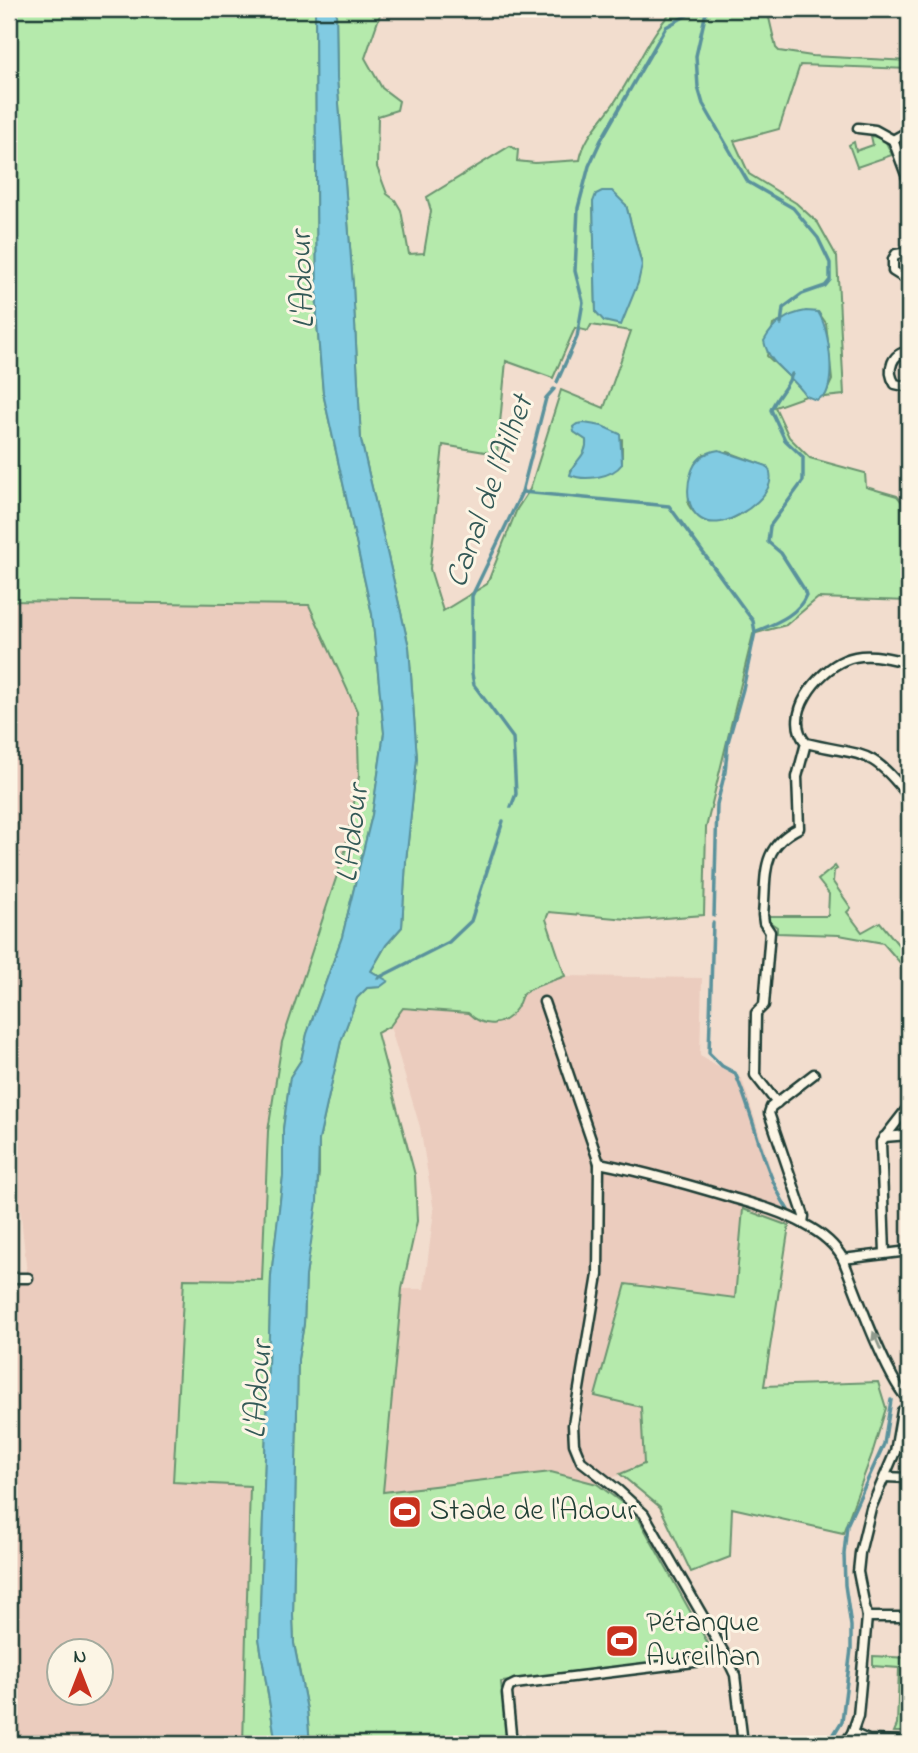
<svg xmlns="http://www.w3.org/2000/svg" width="918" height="1753" viewBox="0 0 918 1753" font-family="'Indie Flower',sans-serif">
<rect width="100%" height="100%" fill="#f2ddce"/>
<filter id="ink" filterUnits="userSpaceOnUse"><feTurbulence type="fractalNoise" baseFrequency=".0143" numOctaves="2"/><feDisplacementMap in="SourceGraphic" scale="14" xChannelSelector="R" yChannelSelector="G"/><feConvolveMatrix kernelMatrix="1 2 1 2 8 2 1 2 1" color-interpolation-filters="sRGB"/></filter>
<g filter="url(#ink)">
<g fill="#ebccbe" fill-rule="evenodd">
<path d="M 9,601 L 309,605 L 357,711 L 359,776 L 345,851 L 282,1042 L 268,1131 L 262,1281 L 184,1279 L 250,1486 L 243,1744 L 9,1744 L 9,1514 L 11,1447 L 9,1444 L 9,1284 L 28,1284 L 18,1186 L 9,1159 ZM 60,1652 L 102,1652 L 102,1694 L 60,1694 Z"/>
<polygon points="565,976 702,978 700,1056 742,1079 789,1226 743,1210 735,1298 641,1406 644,1465 597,1484 551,1472 383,1492 402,1289 424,1289 434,1211 420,1127 390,1026 403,1008 410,1007 430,1011 468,1013 479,1022 489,1025 502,1021 515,1010 523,994"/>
</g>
<g fill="#b5eaac" stroke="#6a9470" stroke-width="2" fill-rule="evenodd">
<polygon points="9,9 315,9 317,323 323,393 372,614 384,733 372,815 342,937 307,1034 301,1060 290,1077 283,1129 283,1176 271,1276 259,1638 276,1744 243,1744 250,1486 173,1482 184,1279 262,1280 268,1131 282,1042 345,851 359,776 357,711 309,605 9,601"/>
<path d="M 336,9 L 382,9 L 365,58 L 382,88 L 399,101 L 397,110 L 378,116 L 377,167 L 387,194 L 395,200 L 401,210 L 409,254 L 424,253 L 431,211 L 427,197 L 510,146 L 518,150 L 517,161 L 535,163 L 580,160 C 584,136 603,120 616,100 C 636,70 649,35 674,9 L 767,9 L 776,48 L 779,51 L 812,56 L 909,61 L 909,69 L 800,65 L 779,129 L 734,141 L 749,174 L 796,203 L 818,223 L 837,257 L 844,395 L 824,397 L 832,380 L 826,323 L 818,312 C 796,310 792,317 773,325 L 767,356 L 799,386 L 806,396 L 775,407 L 789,437 L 810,458 L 865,473 L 866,487 L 897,496 L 909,510 L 909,601 L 818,598 L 786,625 L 753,634 L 706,828 L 704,915 L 638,920 L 549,912 L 546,919 L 565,976 C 555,980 531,987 523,994 C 520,998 519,1005 516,1009 C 502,1028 484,1028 468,1013 L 403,1008 L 390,1026 L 377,1033 L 415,1175 L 417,1221 L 402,1289 L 383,1492 L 551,1472 L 597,1484 L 621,1502 L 640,1521 L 715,1656 L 501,1682 L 507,1744 L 310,1744 L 307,1710 L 294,1643 L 293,1616 L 298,1359 L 304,1324 L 306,1276 L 319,1174 L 319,1140 L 341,1041 L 357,998 L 367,988 L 380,987 L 381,977 L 371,971 L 386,945 L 402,927 L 406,861 L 417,758 L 409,647 L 361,440 L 353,285 L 337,78 ZM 593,202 L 626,205 L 642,265 L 596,312 ZM 591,325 L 631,331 L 604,408 L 561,390 L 530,489 L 517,509 L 487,584 L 443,611 L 430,569 L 443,445 L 497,454 L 506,361 L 553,378 L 575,328 L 588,331 ZM 574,432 L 622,439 L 622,464 L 571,470 C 579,461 588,453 586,440 ZM 728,452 L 766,466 C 762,476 752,505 745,511 C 726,526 700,526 688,504 L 695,464 L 704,454 Z"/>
<polygon points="871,136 884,138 892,155 857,167 849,145 854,142 856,151 873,145"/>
<polygon points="835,866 837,869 834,871 833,882 851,908 847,912 862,932 880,922 909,958 902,965 883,943 839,935 777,933 777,927 768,921 768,916 828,916 829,894 818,880"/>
<polygon points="743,1209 789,1226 764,1386 878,1382 886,1408 872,1454 843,1533 732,1508 730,1557 691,1572 660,1507 620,1474 644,1464 641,1407 595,1396 626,1284 735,1298"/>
<polygon points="873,1656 909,1658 909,1732 894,1732 897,1725 899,1668 873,1666"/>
</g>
<g fill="#81cbe2" stroke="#5a929c" stroke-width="2">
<polygon points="315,9 336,9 337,78 353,285 361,440 409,647 417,758 406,861 402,927 386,945 371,971 388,981 380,987 367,988 357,998 341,1041 319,1140 317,1202 306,1276 304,1324 298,1359 293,1616 294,1644 307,1710 310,1744 276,1744 259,1638 271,1276 283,1176 283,1129 290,1077 301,1060 307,1034 342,937 372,815 384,733 372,614 323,393 317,323"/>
<polygon points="602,191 612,191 626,205 642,265 638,283 621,325 604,321 596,312 593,202 596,194"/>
<path d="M 806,311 L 818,312 C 829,329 835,375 826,394 L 816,400 L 806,396 C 792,374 769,366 764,341 C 773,324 787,314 806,311 Z"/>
<path d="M 584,423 L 602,426 L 620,434 L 622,464 C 612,478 584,481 570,475 C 573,461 588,456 586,440 L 574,432 L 573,427 L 577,424 Z"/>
<path d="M 719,450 L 767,466 C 783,490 741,518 721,522 C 691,527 683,496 691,473 C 695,460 705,452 719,450 Z"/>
</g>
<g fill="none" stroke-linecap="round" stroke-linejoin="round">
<g stroke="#5a929c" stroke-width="3.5">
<polyline points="706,12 696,56 698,87 703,104 748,182 793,208 818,238 830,263 830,280 825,286 802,294 783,308 781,324"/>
<polyline points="557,382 577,337 583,302 575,271 578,208 589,166 601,140 666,27 689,14 706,12 707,9"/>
<polyline points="522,492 669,506 753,621 755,632 743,689 728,742 725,772 717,804 714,916"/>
<path d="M 755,632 C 773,624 798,616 806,595 L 804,589 L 781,553 L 768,542 L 770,526 L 803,481 L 803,457 L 785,440 L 771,410 C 776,397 787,388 792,374"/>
<polyline points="511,807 516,794 513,738 474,685 472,674 472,596 522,492 546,398 554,389"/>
<path d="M 713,923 L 709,1053 L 722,1066 L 735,1073 C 755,1118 762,1169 788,1210"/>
<polyline points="378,978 449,942 471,921 503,821"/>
<polyline points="828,1744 842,1721 851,1649 851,1626 845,1585 844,1554 847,1525 884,1444 891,1400"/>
</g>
<defs>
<g id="street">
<polyline points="858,128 875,130 893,140"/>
<polyline points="909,131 893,140 909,183"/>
<polyline points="909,252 896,254 893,259 893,271 901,276 909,276"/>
<path d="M 909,352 C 892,352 886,370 895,384 L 909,387"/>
<path d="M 909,663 C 889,658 865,651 845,660 C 818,671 782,715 806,743 C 863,757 870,746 909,797"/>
<polyline points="544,1002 599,1163 598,1275 573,1425 574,1444 581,1461 618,1490 644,1514 727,1658 735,1675 743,1744"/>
<path d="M 777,1103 L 755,1075 L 756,1013 L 764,1005 L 770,932 L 764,923 L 763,915 C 767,875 759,848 799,828 L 797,777 L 806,743"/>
<polyline points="884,1137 909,1135"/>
<path d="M 599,1163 C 645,1172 689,1185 733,1198 C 757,1205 782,1212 804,1224 C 819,1232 835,1244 843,1259 C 854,1287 889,1385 909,1400"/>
<polyline points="803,1223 804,1216 769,1113 771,1107 814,1074"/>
<polyline points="885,1253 881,1142 909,1106"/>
<polyline points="843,1259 909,1251"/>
<polyline points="9,1278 28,1278"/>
<polyline points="885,1477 909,1478"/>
<polyline points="867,1617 909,1617"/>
<polyline points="852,1733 868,1740 909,1741"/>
<polyline points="512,1744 507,1693 509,1687 515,1684 727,1658"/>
<polyline points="844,1744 852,1733 858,1716 867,1617 858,1572 860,1553 871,1508 895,1452 902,1411"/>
</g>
</defs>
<use href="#street" stroke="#1f3d34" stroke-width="13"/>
<use href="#street" stroke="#fcf5e5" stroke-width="8"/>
</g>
<defs><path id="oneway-solid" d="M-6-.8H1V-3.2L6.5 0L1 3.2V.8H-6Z" transform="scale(1.75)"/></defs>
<use fill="#8e998c" href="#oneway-solid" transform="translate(877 1341) rotate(-113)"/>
</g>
<defs>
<symbol id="stadium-square" viewBox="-11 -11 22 22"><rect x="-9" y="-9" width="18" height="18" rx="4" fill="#c8321e" stroke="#fcf5e5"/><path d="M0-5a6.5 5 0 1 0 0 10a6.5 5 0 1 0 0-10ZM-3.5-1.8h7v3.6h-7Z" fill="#fff"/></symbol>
</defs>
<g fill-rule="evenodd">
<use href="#stadium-square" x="386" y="1493" width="38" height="38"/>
<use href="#stadium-square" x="603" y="1622" width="38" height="38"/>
</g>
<g text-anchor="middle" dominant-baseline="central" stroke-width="6" stroke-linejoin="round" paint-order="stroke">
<g font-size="30" fill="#1f3d34" stroke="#fcf5e5" text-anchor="start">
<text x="430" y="1512">Stade de l'Adour</text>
<text x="646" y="1624">Pétanque<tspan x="646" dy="34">Aureilhan</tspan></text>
</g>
<g font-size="32" font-style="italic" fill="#335957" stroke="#fcf5e5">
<text transform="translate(304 280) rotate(-92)">L'Adour</text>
<text transform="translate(491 492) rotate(-70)">Canal de l'Ailhet</text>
<text transform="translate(354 834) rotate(-83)">L'Adour</text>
<text transform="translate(260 1390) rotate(-86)">L'Adour</text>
</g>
</g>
<rect width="918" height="1753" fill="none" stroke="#fcf5e5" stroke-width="35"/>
<rect x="18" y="18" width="883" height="1718" fill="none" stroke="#1f3d34" stroke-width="2.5" filter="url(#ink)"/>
<g transform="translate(80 1672)"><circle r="33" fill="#fcf5e5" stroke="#a4ab9e" stroke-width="2"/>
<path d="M0-5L12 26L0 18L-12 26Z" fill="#c8321e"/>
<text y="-10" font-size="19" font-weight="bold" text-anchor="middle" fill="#1f3d34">N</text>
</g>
</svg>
